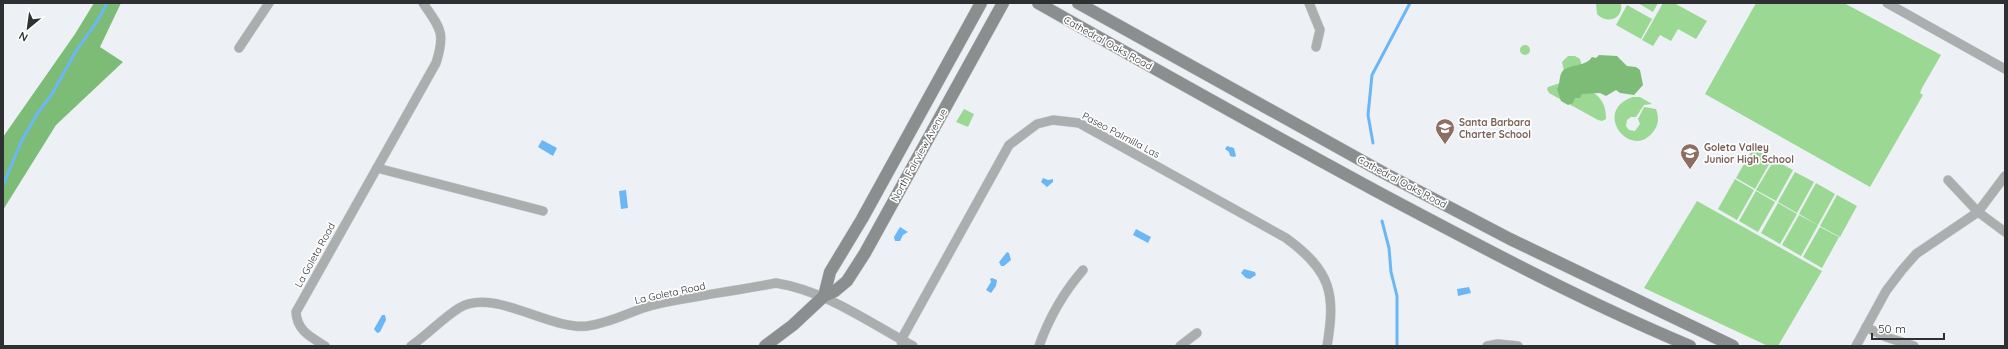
<svg xmlns="http://www.w3.org/2000/svg" width="2008" height="349" viewBox="0 0 2008 349" font-family="Quicksand,sans-serif">
<rect width="100%" height="100%" fill="#edf1f5"/>
<g fill="#9ad894">
<path d="M 1596,3 L 1621,3 C 1624,19 1607,25 1597,14 Z"/>
<polygon points="1638,3 1658,3 1653,12"/>
<polygon points="1663,3 1674,3 1707,21 1696,39 1678,29 1671,41 1660,35 1653,46 1642,40"/>
<polygon points="1756,3 1844,3 1941,55 1922,88 1920,93 1923,95 1870,187 1705,94"/>
<polygon points="1627,5 1652,19 1641,39 1616,25"/>
<circle cx="1525" cy="50" r="5"/>
<polygon points="1568,56 1575,56 1580,59 1582,67 1564,71 1562,62"/>
<path d="M 1563,82 C 1584,87 1607,92 1606,119 L 1602,121 L 1598,120 L 1549,93 L 1547,89 L 1548,87 Z"/>
<path d="M 1633,97 L 1640,97 L 1652,104 L 1644,105 L 1636,117 L 1631,117 L 1627,120 L 1626,126 L 1629,130 L 1635,131 L 1640,124 L 1638,119 L 1644,107 L 1656,109 C 1659,117 1659,125 1653,132 C 1631,161 1591,111 1633,97 Z"/>
<polygon points="964,109 974,114 968,127 956,122"/>
<polygon points="1753,148 1772,159 1755,189 1736,178"/>
<polygon points="1774,160 1793,170 1776,201 1756,190"/>
<polygon points="1795,172 1814,182 1797,213 1778,202"/>
<polygon points="1735,179 1754,190 1737,220 1718,209"/>
<polygon points="1816,183 1835,194 1818,225 1799,214"/>
<polygon points="1756,191 1775,202 1758,232 1739,221"/>
<polygon points="1837,195 1857,206 1840,237 1820,226"/>
<polygon points="1697,201 1822,271 1778,346 1768,346 1644,288"/>
<polygon points="1778,203 1797,214 1780,244 1761,233"/>
<polygon points="1799,215 1818,225 1801,256 1782,245"/>
<polygon points="1820,227 1839,237 1822,268 1803,257"/>
</g>
<g fill="#7dbc77">
<polygon points="94,3 121,3 100,47 123,62 56,125 3,210 3,137 75,34"/>
<path d="M 1599,55 L 1617,56 L 1627,66 L 1636,67 L 1640,70 L 1643,85 L 1634,95 L 1620,93 L 1616,90 L 1606,96 L 1600,93 L 1582,94 L 1580,98 L 1575,98 L 1573,103 L 1568,105 L 1561,101 L 1557,89 C 1561,83 1558,73 1565,69 C 1574,64 1586,66 1592,57 L 1596,58 Z"/>
</g>
<g fill="#6bb7f5">
<polygon points="542,140 557,148 553,156 538,147"/>
<polygon points="1227,146 1234,148 1236,156 1234,157 1230,156 1229,152 1225,149"/>
<polygon points="1043,178 1048,180 1053,179 1053,182 1047,187 1041,182"/>
<polygon points="626,190 628,208 621,209 619,191"/>
<polygon points="900,227 908,232 903,235 900,241 895,241 894,237"/>
<polygon points="1136,229 1151,237 1148,243 1133,235"/>
<polygon points="1007,252 1009,253 1011,260 1004,266 1001,266 999,262"/>
<polygon points="1244,269 1255,272 1256,275 1250,279 1246,278 1241,273"/>
<polygon points="992,278 997,280 996,286 991,293 986,290 991,282 990,279"/>
<polygon points="1469,287 1471,293 1458,296 1457,289"/>
<polygon points="382,315 385,315 386,320 380,332 377,333 374,329"/>
</g>
<g fill="none" stroke-linecap="round" stroke-linejoin="round">
<g stroke="#6bb7f5" stroke-width="3">
<polyline points="1373,143 1368,115 1372,75 1410,3"/>
<polyline points="3,185 22,140 37,114 52,94 76,51 98,20 107,3"/>
<polyline points="1382,221 1389,248 1391,272 1397,296 1397,346"/>
</g>
<defs>
<g id="street">
<polyline points="1309,3 1320,30 1316,47"/>
<polyline points="1887,3 2005,69"/>
<polyline points="239,48 269,3"/>
<polyline points="377,168 543,211"/>
<polyline points="1948,180 1978,212 2005,232"/>
<polyline points="1866,327 1886,337 1914,346"/>
<path d="M 325,346 C 311,337 297,331 296,312 L 436,63 C 446,32 440,28 423,3"/>
<path d="M 411,346 C 427,335 443,318 459,308 C 493,287 548,330 587,326 C 611,323 631,311 653,305 C 694,296 735,291 776,283 C 826,291 868,322 913,346"/>
<path d="M 902,346 L 901,340 L 1009,145 L 1037,124 L 1053,120 L 1079,123 L 1286,238 C 1331,271 1336,293 1327,346"/>
<path d="M 1039,346 C 1049,318 1063,293 1083,270"/>
<polyline points="1180,346 1197,333"/>
<polyline points="1487,346 1498,344 1518,346"/>
<polyline points="1856,346 1886,291 1902,270 1916,254 1978,212 2005,176"/>
</g>
<g id="secondary">
<path d="M 1038,3 C 1155,69 1272,135 1391,199 C 1489,251 1587,303 1690,346"/>
<polyline points="1078,3 1384,173 1510,239 1733,346"/>
<polyline points="824,296 830,272 862,219 981,3"/>
<polyline points="765,346 793,325 824,296 835,291 847,281 865,253 1003,3"/>
</g>
</defs>
<use href="#street" stroke="#cbced2" stroke-width="10"/>
<use href="#secondary" stroke="#cbced2" stroke-width="13"/>
<use href="#street" stroke="#abaeae" stroke-width="9"/>
<use href="#secondary" stroke="#8a8e8e" stroke-width="12"/>
</g>
<defs>
<symbol id="school-pin" viewBox="-11 -11 22 30"><path d="M0 17L-7.5 6A9.5 9.5 0 1 1 7.5 6Z" fill="#8d6e63" stroke="#fdfdfe"/><path d="M0-5L7-2L0 1L-7-2ZM-4 1L0 2.5L4 1V4Q0 6-4 4Z" fill="#fff"/></symbol>
</defs>
<g fill-rule="evenodd">
<use href="#school-pin" x="1434" y="117" width="22" height="30"/>
<use href="#school-pin" x="1679" y="142" width="22" height="30"/>
</g>
<g text-anchor="middle" dominant-baseline="central" stroke-width="3.5" stroke-linejoin="round" paint-order="stroke">
<g font-size="10" fill="#2f3032" stroke="#fdfdfe">
<text transform="translate(1108 43) rotate(29)">Cathedral Oaks Road</text>
<text transform="translate(1121 135) rotate(28)">Paseo Palmilla Las</text>
<text transform="translate(919 155) rotate(-61)">North Fairview Avenue</text>
<text transform="translate(1402 182) rotate(28)">Cathedral Oaks Road</text>
<text transform="translate(315 255) rotate(-61)">La Goleta Road</text>
<text transform="translate(670 293) rotate(-12)">La Goleta Road</text>
</g>
<g font-size="10" font-weight="bold" fill="#785e54" stroke="#fdfdfe" text-anchor="start">
<text x="1459" y="122">Santa Barbara<tspan x="1459" dy="12">Charter School</tspan></text>
<text x="1704" y="147">Goleta Valley<tspan x="1704" dy="12">Junior High School</tspan></text>
</g>
</g>
<rect width="2008" height="349" fill="none" stroke="#2f3032" stroke-width="8"/>
<g transform="translate(28 28) rotate(209)" stroke="#fdfdfe" stroke-width="3" paint-order="stroke">
<path d="M0-3L7 15L0 10L-7 15Z" fill="#2f3032"/>
<text y="-6" font-size="11" font-weight="bold" text-anchor="middle" fill="#2f3032">N</text>
</g>
<path d="M1872 333v6h72v-6" fill="none" stroke="#2f3032" stroke-width="2"/>
<text x="1878" y="333" font-size="12" fill="#2f3032" stroke="#fdfdfe" stroke-width="3" paint-order="stroke">50 m</text>
</svg>
